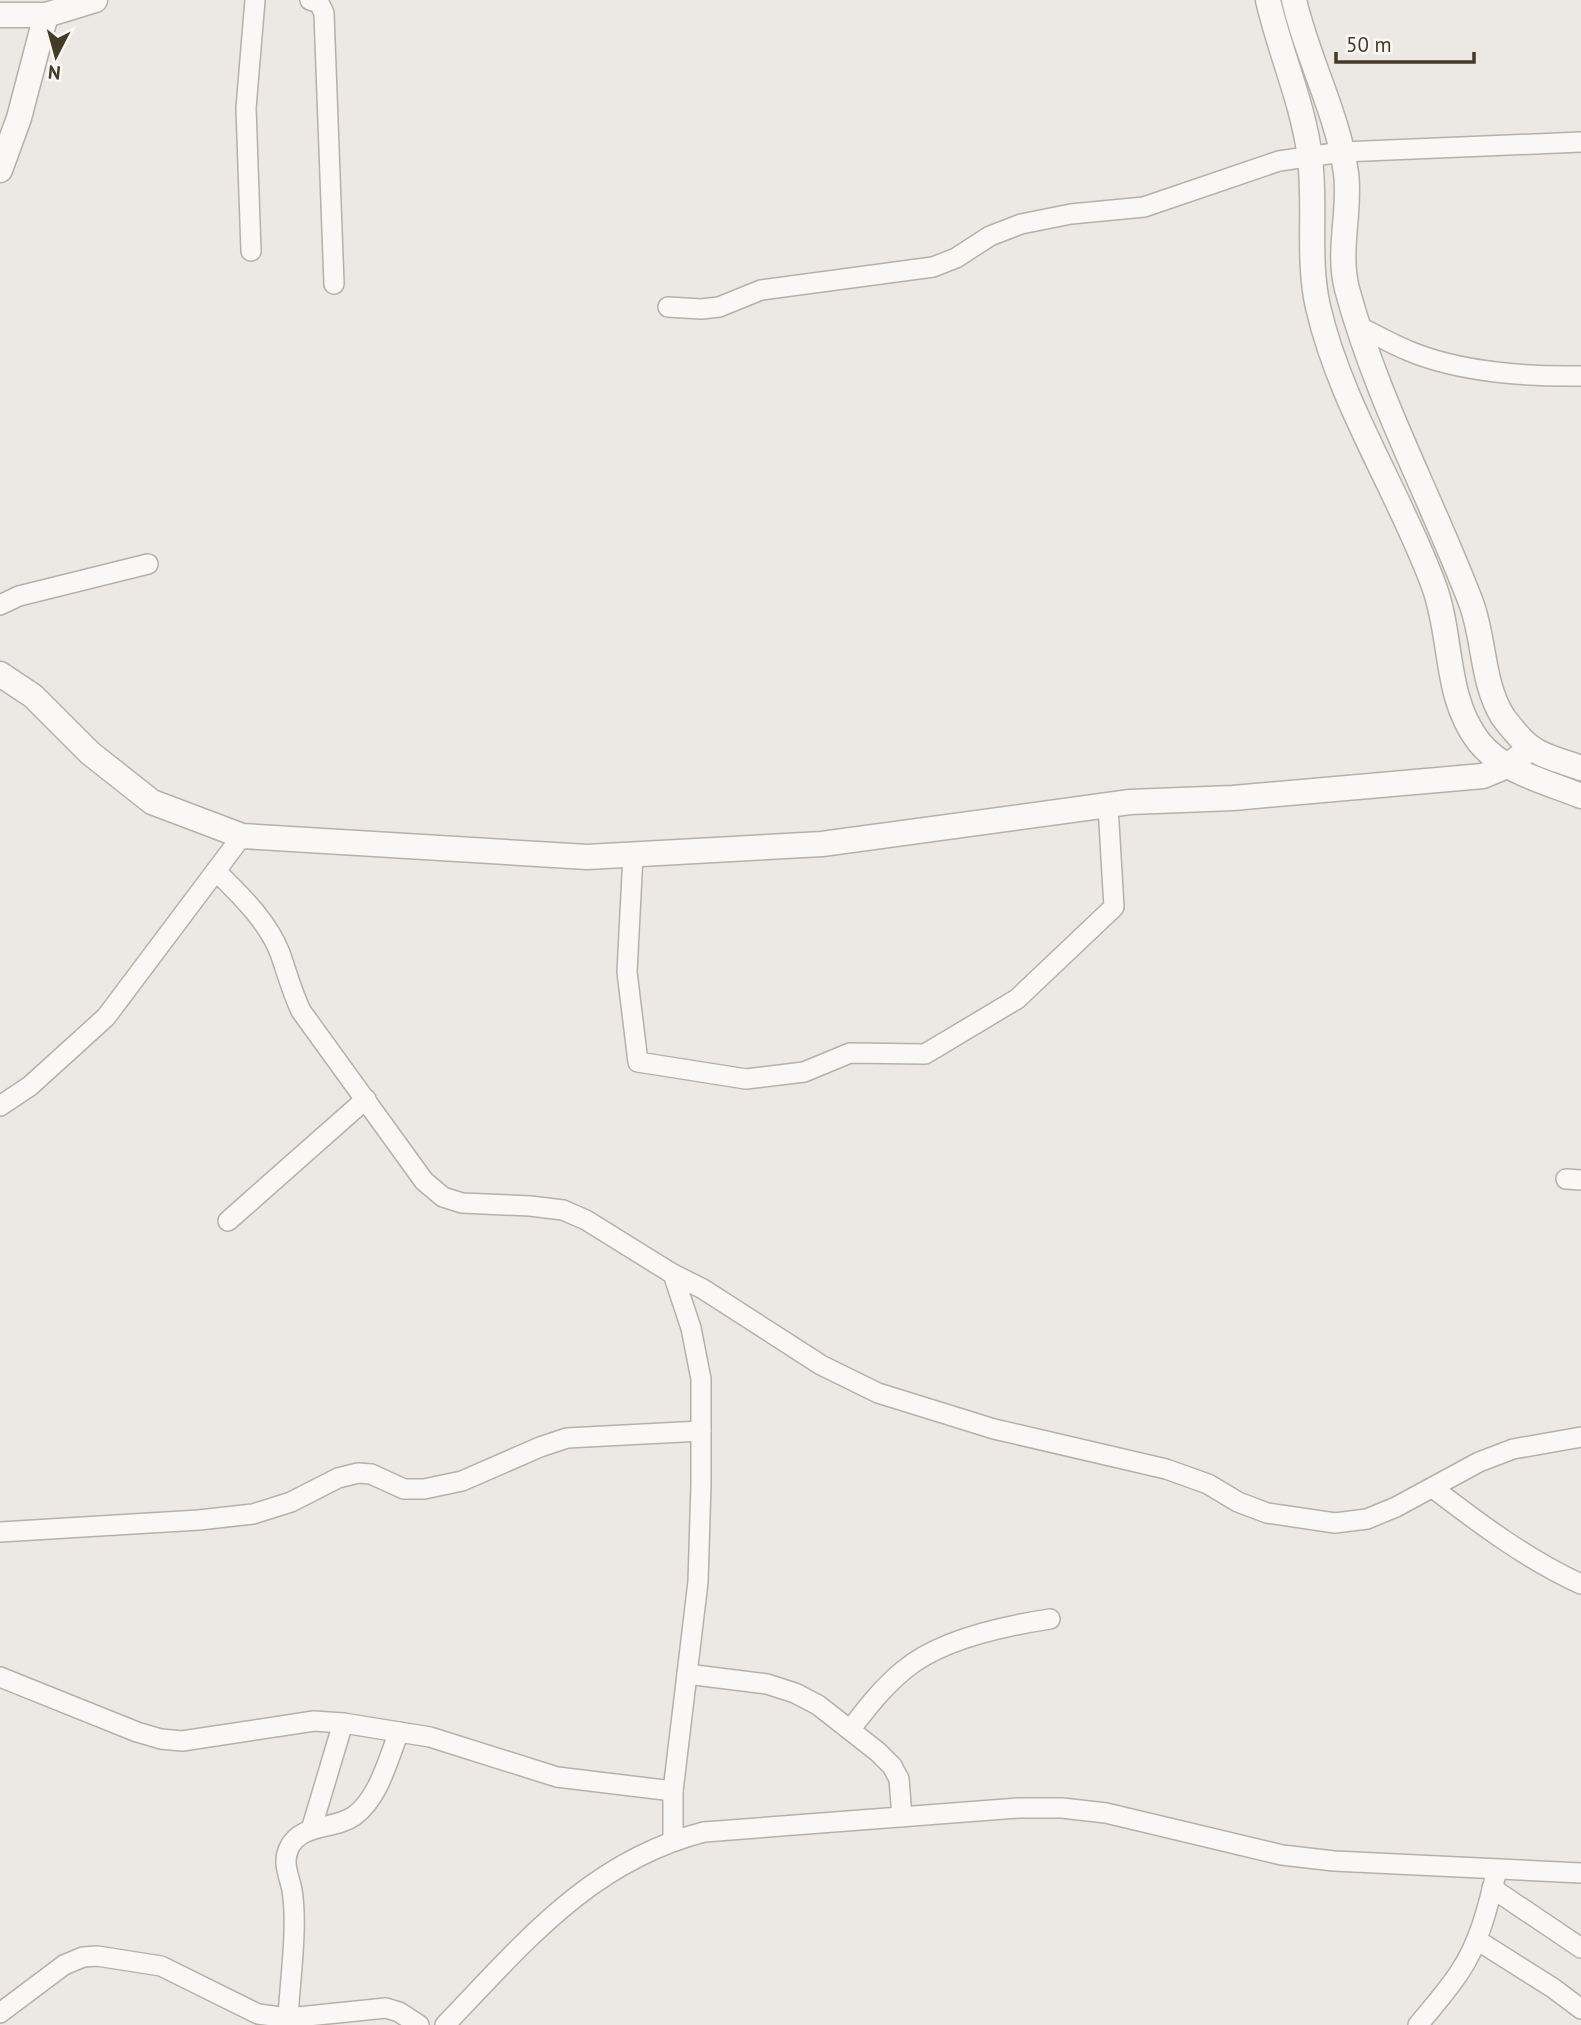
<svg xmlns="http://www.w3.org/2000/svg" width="1581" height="2025" viewBox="0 0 1581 2025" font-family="'PT Sans',sans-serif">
<rect width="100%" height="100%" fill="#ece8e3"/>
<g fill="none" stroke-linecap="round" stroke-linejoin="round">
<defs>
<g id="minor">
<polyline points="310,0 319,3 324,13 334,284"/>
<polyline points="251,251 246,108 255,0"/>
<polyline points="668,307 701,309 719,307 761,290 933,267 956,258 990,236 1021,224 1071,214 1144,207 1279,161 1342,152 1581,142"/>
<path d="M 1360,327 C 1376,335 1392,344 1409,351 C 1459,372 1527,377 1581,376"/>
<polyline points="0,605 19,596 148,564"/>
<polyline points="633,855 627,972 638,1062 746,1079 804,1072 850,1053 925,1054 1017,999 1114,907 1108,806"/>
<path d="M 216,871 C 240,895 267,920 280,953 C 287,973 292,992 301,1011 L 424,1181 L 443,1197 L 462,1203 L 530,1206 L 563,1210 L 586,1220 L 673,1274 L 703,1289 L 821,1365 L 878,1393 L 994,1429 L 1166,1469 L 1208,1484 L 1238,1502 L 1267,1513 L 1335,1523 L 1367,1519 L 1396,1507 L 1479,1462 L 1513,1449 L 1581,1437"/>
<polyline points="0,1106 30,1086 106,1017 242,836"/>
<polyline points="1566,1179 1581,1180"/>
<polyline points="228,1221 366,1099"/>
<path d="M 1433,1488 C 1480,1524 1528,1560 1581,1584"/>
<polyline points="0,1532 199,1520 253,1514 291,1502 338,1478 358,1473 371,1474 404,1489 424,1489 462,1481 540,1447 567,1438 701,1431"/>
<polyline points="687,1674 767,1684 795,1693 818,1705 878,1752 892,1766 899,1779 902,1817"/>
<polyline points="0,1677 137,1732 161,1739 182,1741 314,1721 343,1723 430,1737 557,1777 673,1791"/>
<path d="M 850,1730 C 866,1709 883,1687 904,1670 C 939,1640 1004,1626 1050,1619"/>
<polyline points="311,1830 343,1723"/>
<polyline points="673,1840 673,1791 698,1582 701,1484 701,1379 691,1328 673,1274"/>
<polyline points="1492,1888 1581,1948"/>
<polyline points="1477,1940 1553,1988 1581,2009"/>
<polyline points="0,2013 64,1965 83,1957 97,1956 161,1966 258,2014 288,2018 386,2008 399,2012 419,2025"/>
<path d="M 288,2018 C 290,1979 298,1927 292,1890 C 289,1875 282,1863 289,1848 C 301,1823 334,1830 354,1816 C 379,1798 388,1759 399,1732"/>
<path d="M 445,2025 C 523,1944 590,1861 704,1832 L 1019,1808 L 1062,1808 L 1106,1813 L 1282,1855 L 1334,1861 L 1581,1873"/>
<path d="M 1418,2025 C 1432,2008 1447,1991 1459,1973 C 1480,1942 1488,1906 1497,1870"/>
</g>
<g id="tertiary">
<path d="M 1268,0 C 1280,53 1304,105 1310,159 C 1316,208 1307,258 1318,307 C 1341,406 1399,491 1434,586 C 1453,638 1444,697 1479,742 C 1503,772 1547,782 1581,796"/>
<path d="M 1294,0 C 1307,58 1338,114 1346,173 C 1351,210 1337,250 1347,289 C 1376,397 1430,496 1470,600 C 1485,637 1481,682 1503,717 C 1510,726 1522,742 1532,748 C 1545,758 1566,762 1581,768"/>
<polyline points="0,15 46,15 95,0"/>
<polyline points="0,170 19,118 46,15"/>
<polyline points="0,674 33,696 90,753 152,802 242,836 587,857 822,844 1130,802 1233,798 1483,776 1507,766 1531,748"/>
</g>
</defs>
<use href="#minor" stroke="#b7b0a7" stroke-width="22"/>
<use href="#tertiary" stroke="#b7b0a7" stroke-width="27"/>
<use href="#minor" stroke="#f9f8f6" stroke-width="19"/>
<use href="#tertiary" stroke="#f9f8f6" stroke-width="24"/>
</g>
<g transform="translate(56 56) rotate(186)" stroke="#f9f6f3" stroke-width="5" paint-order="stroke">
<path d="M0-5L12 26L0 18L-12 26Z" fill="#453a29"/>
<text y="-10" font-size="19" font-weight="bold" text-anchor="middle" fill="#453a29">N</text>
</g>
<path d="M1336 52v10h138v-10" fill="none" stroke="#453a29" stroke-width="3.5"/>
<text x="1346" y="52" font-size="21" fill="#453a29" stroke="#f9f6f3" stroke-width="5" paint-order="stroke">50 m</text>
</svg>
